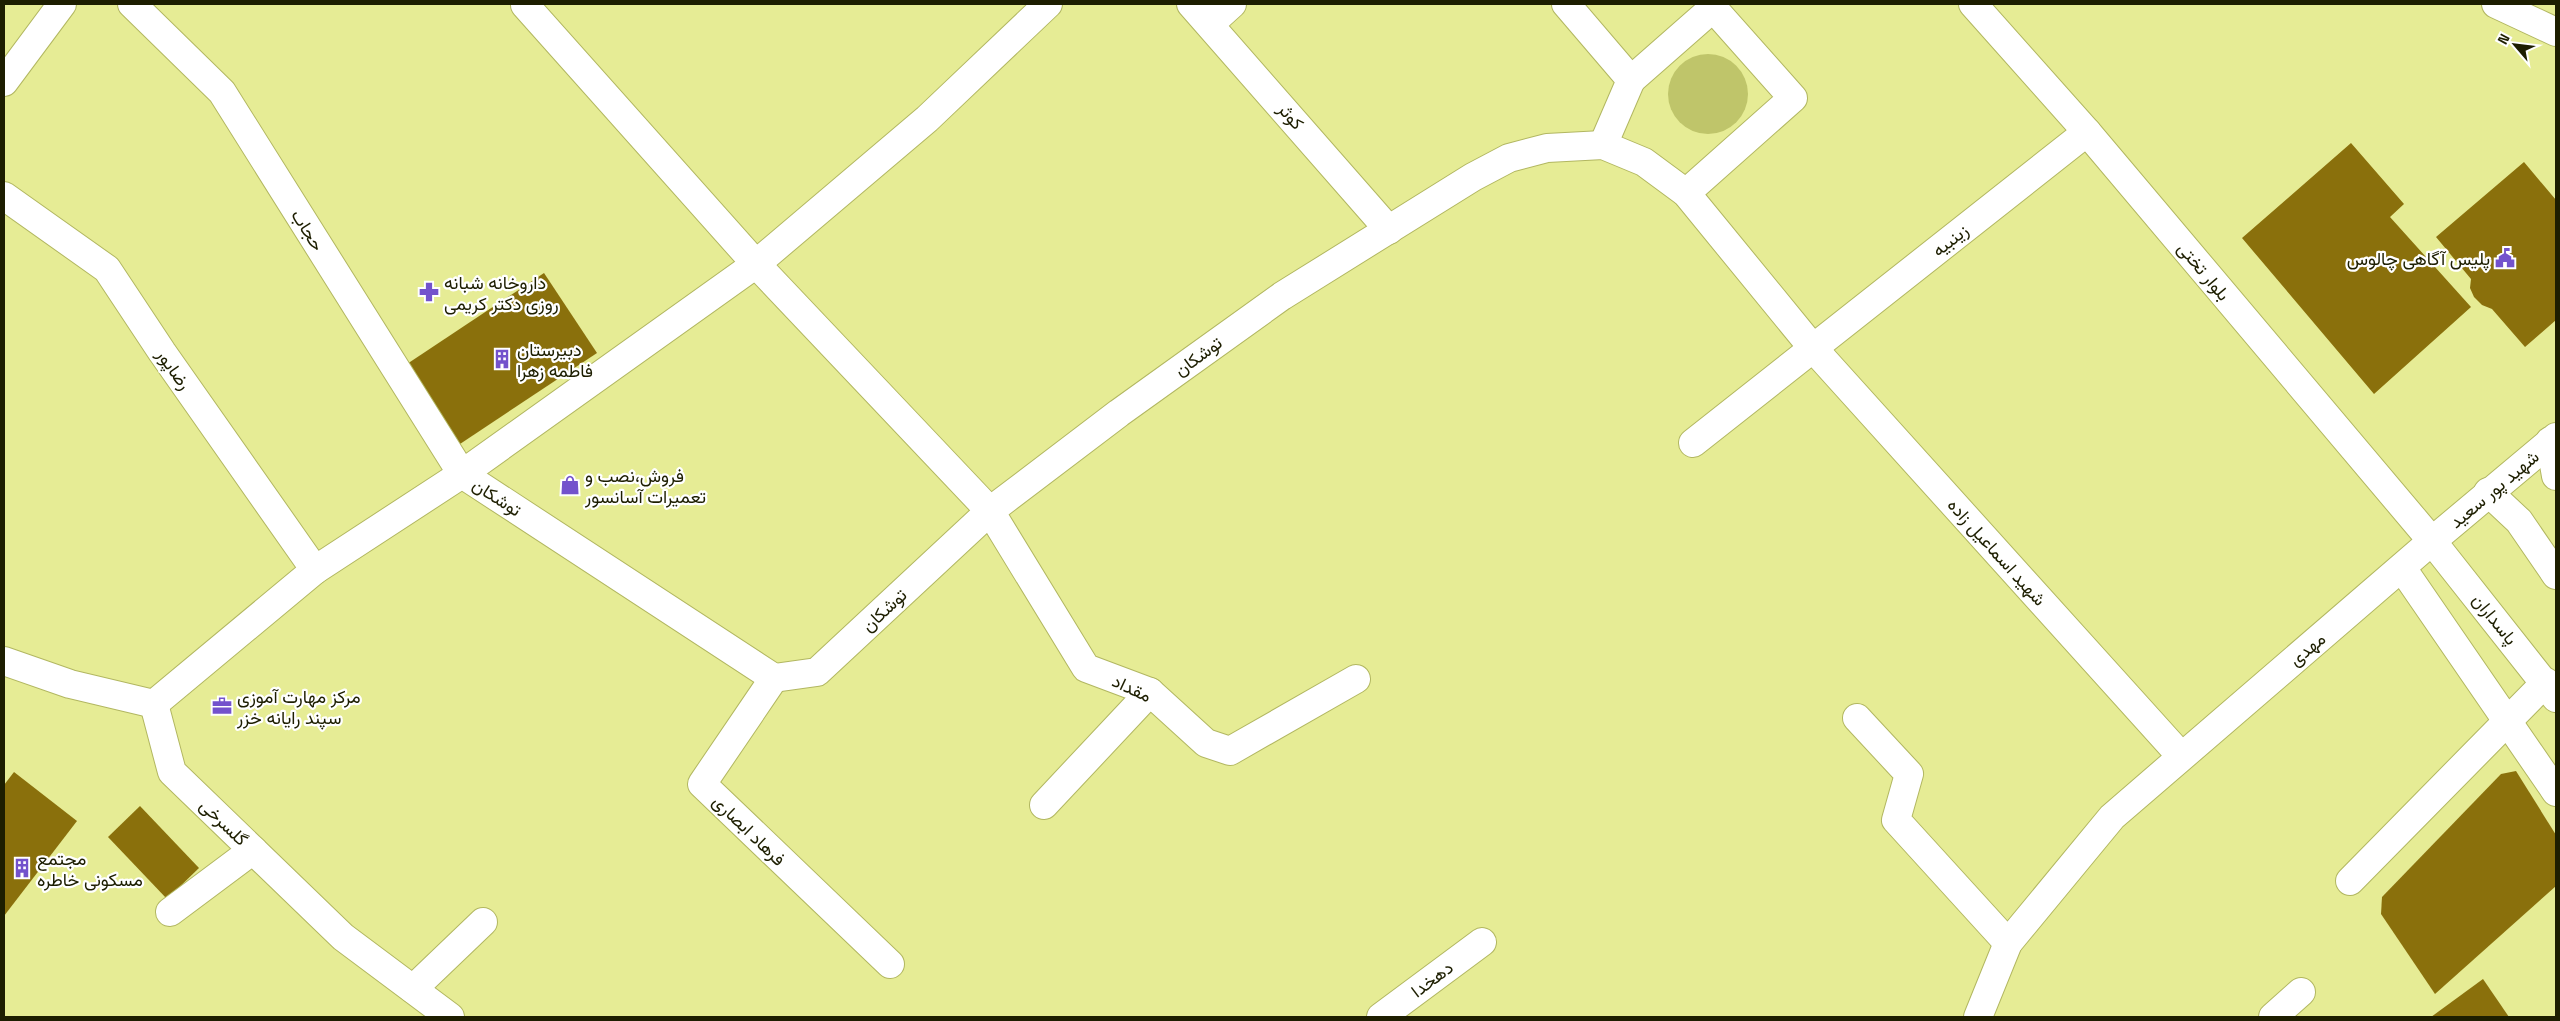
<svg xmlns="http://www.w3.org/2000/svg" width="2560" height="1021" viewBox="0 0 2560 1021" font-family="'Space Grotesk',Vazirmatn,sans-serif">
<rect width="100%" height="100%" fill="#e6ec95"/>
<circle fill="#bfc56a" cx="1708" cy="94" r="40"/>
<g fill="#8a700c">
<polygon points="2351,143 2404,204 2390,217 2471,307 2374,394 2242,238"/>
<polygon points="2524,162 2556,200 2556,320 2525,347 2492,309 2482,305 2474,297 2470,288 2471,279 2436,237"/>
<polygon points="544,273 597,353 460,444 407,364"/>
<polygon points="2516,771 2556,835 2556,886 2435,994 2381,914 2382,897 2501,774"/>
<polygon points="14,772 77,821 4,916 4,785"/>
<polygon points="140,806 199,868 167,899 108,837"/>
<polygon points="2483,979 2509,1017 2431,1017"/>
</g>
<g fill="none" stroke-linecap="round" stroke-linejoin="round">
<defs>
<g id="minor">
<polyline points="132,4 222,92 462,474 774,678 817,672 990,511 1119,413 1282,296 1473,177 1509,158 1547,148 1603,145 1644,162 1686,193 1812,347 2181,756"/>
<polyline points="1191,4 1389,230"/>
<polyline points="1566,4 1631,80 1603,145"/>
<polyline points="525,5 756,264 990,511 1086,668 1150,692 1206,743 1230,751 1356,679"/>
<polyline points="1211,23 1232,4"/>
<polyline points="1631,80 1713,8 1793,98 1686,193"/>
<polyline points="4,82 62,4"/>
<polyline points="4,196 107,269 162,352 315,570"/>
<polyline points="2550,441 2556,476"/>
<polyline points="1693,443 2087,132"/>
<polyline points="2488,492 2519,521 2556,575"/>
<polyline points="2402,568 2556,792"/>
<polyline points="4,661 70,684 154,704"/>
<polyline points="774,678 702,784 890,964"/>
<polyline points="154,704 315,570 462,474 756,264 927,119 1048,4"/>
<polyline points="154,704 172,772 343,937 450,1017"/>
<polyline points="1857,718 1909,774 1896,820 2008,943"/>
<polyline points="1044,805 1150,692"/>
<polyline points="2350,881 2546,682"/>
<polyline points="170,912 253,850"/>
<polyline points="413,989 483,922"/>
<polyline points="1381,1017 1482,942"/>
<polyline points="1978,1017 2008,943 2112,817 2432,541"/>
<polyline points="2273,1017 2301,992"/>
</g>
<g id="major">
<polyline points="1973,4 2087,132 2432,541 2556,698"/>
<polyline points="2496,4 2556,32"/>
<polyline points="2432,541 2556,437"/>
</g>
</defs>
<use href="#minor" stroke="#b2b761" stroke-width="30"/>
<use href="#major" stroke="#b2b761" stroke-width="30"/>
<use href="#minor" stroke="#fff" stroke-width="28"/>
<use href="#major" stroke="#fff" stroke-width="28"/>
</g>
<defs>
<symbol id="civic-bare" viewBox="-9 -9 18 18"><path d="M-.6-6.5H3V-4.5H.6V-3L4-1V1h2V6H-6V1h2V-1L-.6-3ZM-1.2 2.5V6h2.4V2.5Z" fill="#7352cc" stroke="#fff" stroke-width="2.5" paint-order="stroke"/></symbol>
<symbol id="pharmacy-bare" viewBox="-9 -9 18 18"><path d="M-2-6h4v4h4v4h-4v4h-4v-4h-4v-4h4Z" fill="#7352cc" stroke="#fff" stroke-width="2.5" paint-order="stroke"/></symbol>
<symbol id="building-bare" viewBox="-9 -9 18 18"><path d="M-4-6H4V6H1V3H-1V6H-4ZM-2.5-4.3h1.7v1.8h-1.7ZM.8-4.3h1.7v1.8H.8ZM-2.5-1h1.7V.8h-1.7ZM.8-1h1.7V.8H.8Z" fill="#7352cc" stroke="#fff" stroke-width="2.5" paint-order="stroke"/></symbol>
<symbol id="shop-bare" viewBox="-9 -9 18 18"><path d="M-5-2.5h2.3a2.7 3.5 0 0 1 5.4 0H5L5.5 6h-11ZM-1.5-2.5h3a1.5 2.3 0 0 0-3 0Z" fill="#7352cc" stroke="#fff" stroke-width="2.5" paint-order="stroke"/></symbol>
<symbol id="office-bare" viewBox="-9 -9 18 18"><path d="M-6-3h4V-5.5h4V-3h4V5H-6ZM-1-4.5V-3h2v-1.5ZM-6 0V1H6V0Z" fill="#7352cc" stroke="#fff" stroke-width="2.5" paint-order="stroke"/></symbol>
</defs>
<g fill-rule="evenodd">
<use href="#civic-bare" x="2491" y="244" width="28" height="28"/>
<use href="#pharmacy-bare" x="415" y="278" width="28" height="28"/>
<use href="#building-bare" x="488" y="345" width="28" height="28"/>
<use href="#shop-bare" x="556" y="471" width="28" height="28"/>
<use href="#office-bare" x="208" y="692" width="28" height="28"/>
<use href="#building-bare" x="8" y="854" width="28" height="28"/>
</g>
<g text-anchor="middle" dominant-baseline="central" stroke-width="4.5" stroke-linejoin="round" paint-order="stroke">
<g font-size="18" fill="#1d1e00" stroke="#fff">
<text transform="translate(1291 116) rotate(49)">کوثر</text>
<text transform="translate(308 230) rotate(58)">حجاب</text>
<text transform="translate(1950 240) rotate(-38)">زینبیه</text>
<text transform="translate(2204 271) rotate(50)">بلوار تختی</text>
<text transform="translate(1198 356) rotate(-36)">توشکان</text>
<text transform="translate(174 369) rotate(55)">رضاپور</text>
<text transform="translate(2494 489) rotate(-40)">شهید پور سعید</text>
<text transform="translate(497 497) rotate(33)">توشکان</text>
<text transform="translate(1997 552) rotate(48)">شهید اسماعیل زاده</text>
<text transform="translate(884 610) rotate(-43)">توشکان</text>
<text transform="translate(2495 619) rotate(51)">پاسداران</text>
<text transform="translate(2307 649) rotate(-40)">مهدی</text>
<text transform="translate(1132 688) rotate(25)">مقداد</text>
<text transform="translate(224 822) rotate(44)">گلسرخی</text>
<text transform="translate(749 830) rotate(44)">فرهاد ابصاری</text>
<text transform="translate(1432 979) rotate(-37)">دهخدا</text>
</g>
<g font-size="18" fill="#1d1e00" stroke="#fff" text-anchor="start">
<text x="2490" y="258" text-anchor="end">پلیس آگاهی چالوس</text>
<text x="444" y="282">داروخانه شبانه<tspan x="444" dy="21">روزی دکتر کریمی</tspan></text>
<text x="517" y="349">دبیرستان<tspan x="517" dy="21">فاطمه زهرا</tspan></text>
<text x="585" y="475">فروش،نصب و<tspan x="585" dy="21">تعمیرات آسانسور</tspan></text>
<text x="237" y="696">مرکز مهارت آموزی<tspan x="237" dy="21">سپند رایانه خزر</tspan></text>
<text x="37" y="858">مجتمع<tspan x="37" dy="21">مسکونی خاطره</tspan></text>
</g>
</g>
<rect width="2560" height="1021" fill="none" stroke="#1d1e00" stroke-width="10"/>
<g transform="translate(2515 45) rotate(298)" stroke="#ffffff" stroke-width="4" paint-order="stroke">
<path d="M0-4L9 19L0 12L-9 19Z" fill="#1d1e00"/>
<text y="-8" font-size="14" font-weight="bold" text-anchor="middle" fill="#1d1e00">N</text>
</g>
</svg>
